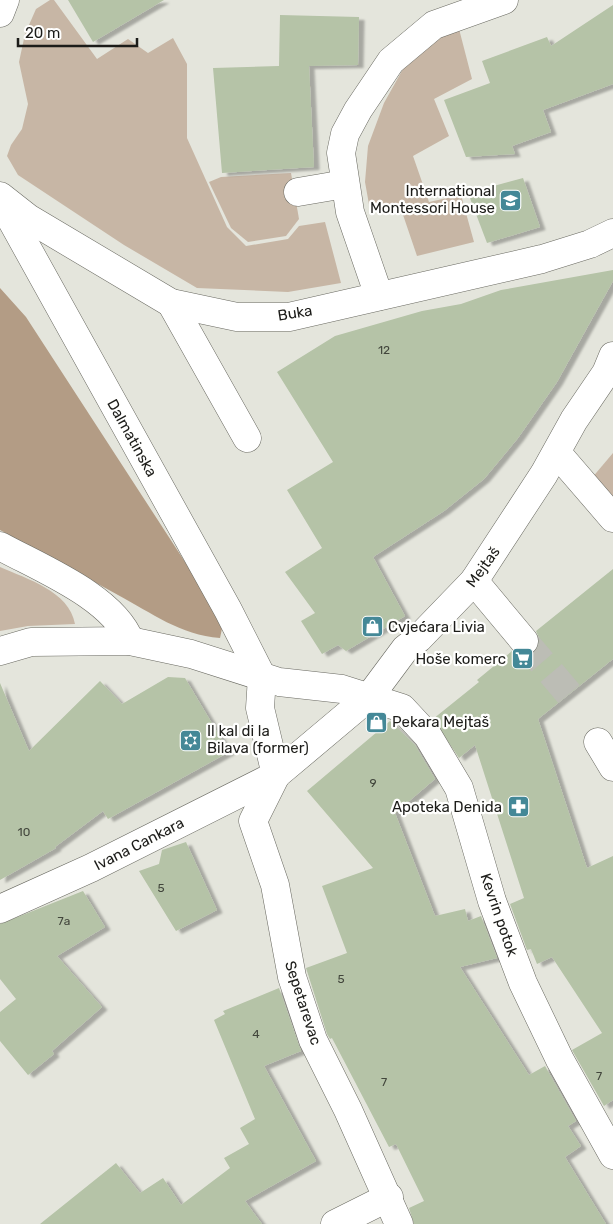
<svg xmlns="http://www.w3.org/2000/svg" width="613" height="1224" viewBox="0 0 613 1224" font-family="Rubik,sans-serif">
<defs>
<filter id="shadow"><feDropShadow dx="5.5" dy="3" stdDeviation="1" flood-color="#0004"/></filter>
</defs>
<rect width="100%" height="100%" fill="#e4e5dc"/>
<g fill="#c7b6a5">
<polygon points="50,0 54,0 97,59 128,39 148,53 173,38 187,64 187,138 227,227 246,246 288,239 299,226 325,222 341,283 288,292 197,288 124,245 18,175 7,156 11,145 22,129 28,104 19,62 25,34 36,9"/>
<polygon points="458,25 472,79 434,99 449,136 413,156 429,202 461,195 474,242 417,256 401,209 370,210 365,182 368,146 384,103 408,60"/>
<polygon points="291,173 299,219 286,236 248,242 231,228 209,182 221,177"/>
<polygon points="613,453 613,503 591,479"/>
<path d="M 0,567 C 27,579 69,591 75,624 L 28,626 L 0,631 Z"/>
</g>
<path fill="#b39c85" d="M 0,288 L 26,317 L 200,585 L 223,624 L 220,638 C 180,635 152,613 118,595 C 79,573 39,552 0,530 Z"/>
<g fill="#b5c3a7" filter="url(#shadow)">
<polygon points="68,0 164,0 93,42"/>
<polygon points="613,5 613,84 543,110 551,132 512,146 515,154 466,157 444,100 490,83 482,61 547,37 551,46"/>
<polygon points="280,15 359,17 358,65 309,66 314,167 222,173 213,68 279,66"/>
<polygon points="523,178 540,227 487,243 468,193"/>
<polygon points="613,270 613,281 557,382 518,438 484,479 444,511 373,557 405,616 346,651 338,645 322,654 301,621 315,613 285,572 322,548 287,490 333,462 277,372 335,336 422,311 461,304 501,290"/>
<polygon points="613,569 613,659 538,719 587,868 613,856 613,1100 604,1106 572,1050 602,1033 552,957 537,964 531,949 527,950 510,904 524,898 475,745 459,758 433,719 479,682 477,680 512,651 519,656 527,656 534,653 539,646 539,638 536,631"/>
<polygon points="168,677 185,678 229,752 108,819 103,811 55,847 56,848 0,880 0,683 29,751 100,681 122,704"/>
<polygon points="390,721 415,745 435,779 395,813 435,916 465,909 468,921 481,916 497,958 460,967 529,1075 545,1066 576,1121 568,1126 581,1146 565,1157 606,1224 414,1224 409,1208 424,1201 396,1144 389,1147 332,1038 330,1039 327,1034 306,968 347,953 322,886 373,868 307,791"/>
<polygon points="186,842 217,910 176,931 139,871 159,864 162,850"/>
<polygon points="83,891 105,927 57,956 102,1007 52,1051 54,1054 28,1075 0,1041 0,1012 16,999 0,979 0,924"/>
<polygon points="279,988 301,1051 264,1066 316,1161 245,1201 262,1224 40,1224 116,1163 140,1193 163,1178 181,1205 230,1168 224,1158 249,1144 240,1128 255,1119 214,1020 225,1014 223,1011"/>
</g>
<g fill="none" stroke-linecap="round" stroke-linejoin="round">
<polyline stroke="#bcbdb5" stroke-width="28" stroke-dasharray="28 14" stroke-linecap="butt" points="524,641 569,694"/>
<defs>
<g id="minor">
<polyline points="0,13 5,0"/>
<polyline points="298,192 345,184"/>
<polyline points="0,196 28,218 171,303 237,317 289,317 542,259 590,244 613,233"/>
<polyline points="1,201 228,610 262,677"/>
<polyline points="379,296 350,212 341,153 345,134 358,110 391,61 434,25 504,0"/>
<polyline points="171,303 247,438"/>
<polyline points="557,453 613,518"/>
<path d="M 0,546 C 40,568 113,597 130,641"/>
<polyline points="474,581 524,641"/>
<polyline points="0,651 31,642 130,641 191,654 279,682 342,689 402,708 428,736 459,788 492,901 523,983 560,1060 613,1155"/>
<polyline points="262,677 260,708 276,775"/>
<polyline points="598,742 613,767"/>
<polyline points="276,775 253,821 275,885 292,977 313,1040 348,1110 399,1224"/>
<polyline points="0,909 91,868 276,775 370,696 405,649 419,638 474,581 544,474 574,420 606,373 613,356"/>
<polyline points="335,1224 389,1197"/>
</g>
</defs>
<use href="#minor" stroke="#696961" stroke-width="29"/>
<use href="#minor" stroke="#fff" stroke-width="28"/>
</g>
<defs>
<symbol id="school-square" viewBox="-11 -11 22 22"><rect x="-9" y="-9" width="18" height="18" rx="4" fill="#448897" stroke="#fffffe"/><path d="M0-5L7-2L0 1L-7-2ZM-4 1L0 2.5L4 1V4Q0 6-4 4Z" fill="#fff"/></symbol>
<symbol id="shop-square" viewBox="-11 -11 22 22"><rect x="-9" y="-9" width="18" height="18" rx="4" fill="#448897" stroke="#fffffe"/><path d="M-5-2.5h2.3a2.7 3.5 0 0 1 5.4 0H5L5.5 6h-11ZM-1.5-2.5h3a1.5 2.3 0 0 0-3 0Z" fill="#fff"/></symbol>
<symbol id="supermarket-square" viewBox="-11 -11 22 22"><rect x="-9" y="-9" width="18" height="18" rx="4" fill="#448897" stroke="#fffffe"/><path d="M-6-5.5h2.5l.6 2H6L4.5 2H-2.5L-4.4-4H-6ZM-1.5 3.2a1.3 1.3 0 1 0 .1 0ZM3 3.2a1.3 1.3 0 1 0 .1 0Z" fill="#fff"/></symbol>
<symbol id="synagogue-square" viewBox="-11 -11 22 22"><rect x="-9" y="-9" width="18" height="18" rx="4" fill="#448897" stroke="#fffffe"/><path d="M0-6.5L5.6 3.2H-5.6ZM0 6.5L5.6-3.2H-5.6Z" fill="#fff"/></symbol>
<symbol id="pharmacy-square" viewBox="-11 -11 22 22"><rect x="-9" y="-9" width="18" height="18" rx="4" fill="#448897" stroke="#fffffe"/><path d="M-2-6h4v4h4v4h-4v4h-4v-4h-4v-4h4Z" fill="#fff"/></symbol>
</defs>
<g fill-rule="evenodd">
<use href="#school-square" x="498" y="188" width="25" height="25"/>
<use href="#shop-square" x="360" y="614" width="25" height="25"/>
<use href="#supermarket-square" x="510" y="646" width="25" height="25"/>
<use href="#shop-square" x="364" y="710" width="25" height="25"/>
<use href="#synagogue-square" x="178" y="728" width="25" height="25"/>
<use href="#pharmacy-square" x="506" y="794" width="25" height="25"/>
</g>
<g text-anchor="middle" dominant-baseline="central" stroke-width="4.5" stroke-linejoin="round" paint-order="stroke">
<g font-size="12" fill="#42463c">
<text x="384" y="350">12</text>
<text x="373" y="783">9</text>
<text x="24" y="832">10</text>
<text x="161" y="888">5</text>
<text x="64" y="921">7а</text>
<text x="341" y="979">5</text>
<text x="256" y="1034">4</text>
<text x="599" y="1076">7</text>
<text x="384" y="1082">7</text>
</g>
<g font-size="15" fill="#1c1c19" stroke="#fffffe" text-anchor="end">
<text x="495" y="191">International<tspan x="495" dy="17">Montessori House</tspan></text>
<text x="388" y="627" text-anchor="start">Cvjećara Livia</text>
<text x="506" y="659">Hoše komerc</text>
<text x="392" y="722" text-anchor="start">Pekara Mejtaš</text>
<text x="207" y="731" text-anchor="start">Il kal di la<tspan x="207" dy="17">Bilava (former)</tspan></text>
<text x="502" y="807">Apoteka Denida</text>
</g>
<g font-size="15" fill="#1c1c19" stroke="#fffffe">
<text transform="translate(295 313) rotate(-9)">Buka</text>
<text transform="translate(132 438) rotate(61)">Dalmatinska</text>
<text transform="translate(483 567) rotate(-54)">Mejtaš</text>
<text transform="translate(139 844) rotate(-27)">Ivana Cankara</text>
<text transform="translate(499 915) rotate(71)">Kevrin potok</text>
<text transform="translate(303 1003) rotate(72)">Sepetarevac</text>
</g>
</g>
<path d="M18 38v8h119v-8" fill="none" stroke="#1c1c19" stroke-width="2.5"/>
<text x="25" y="38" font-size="15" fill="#1c1c19" stroke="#fffffe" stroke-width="4" paint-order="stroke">20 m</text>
</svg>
